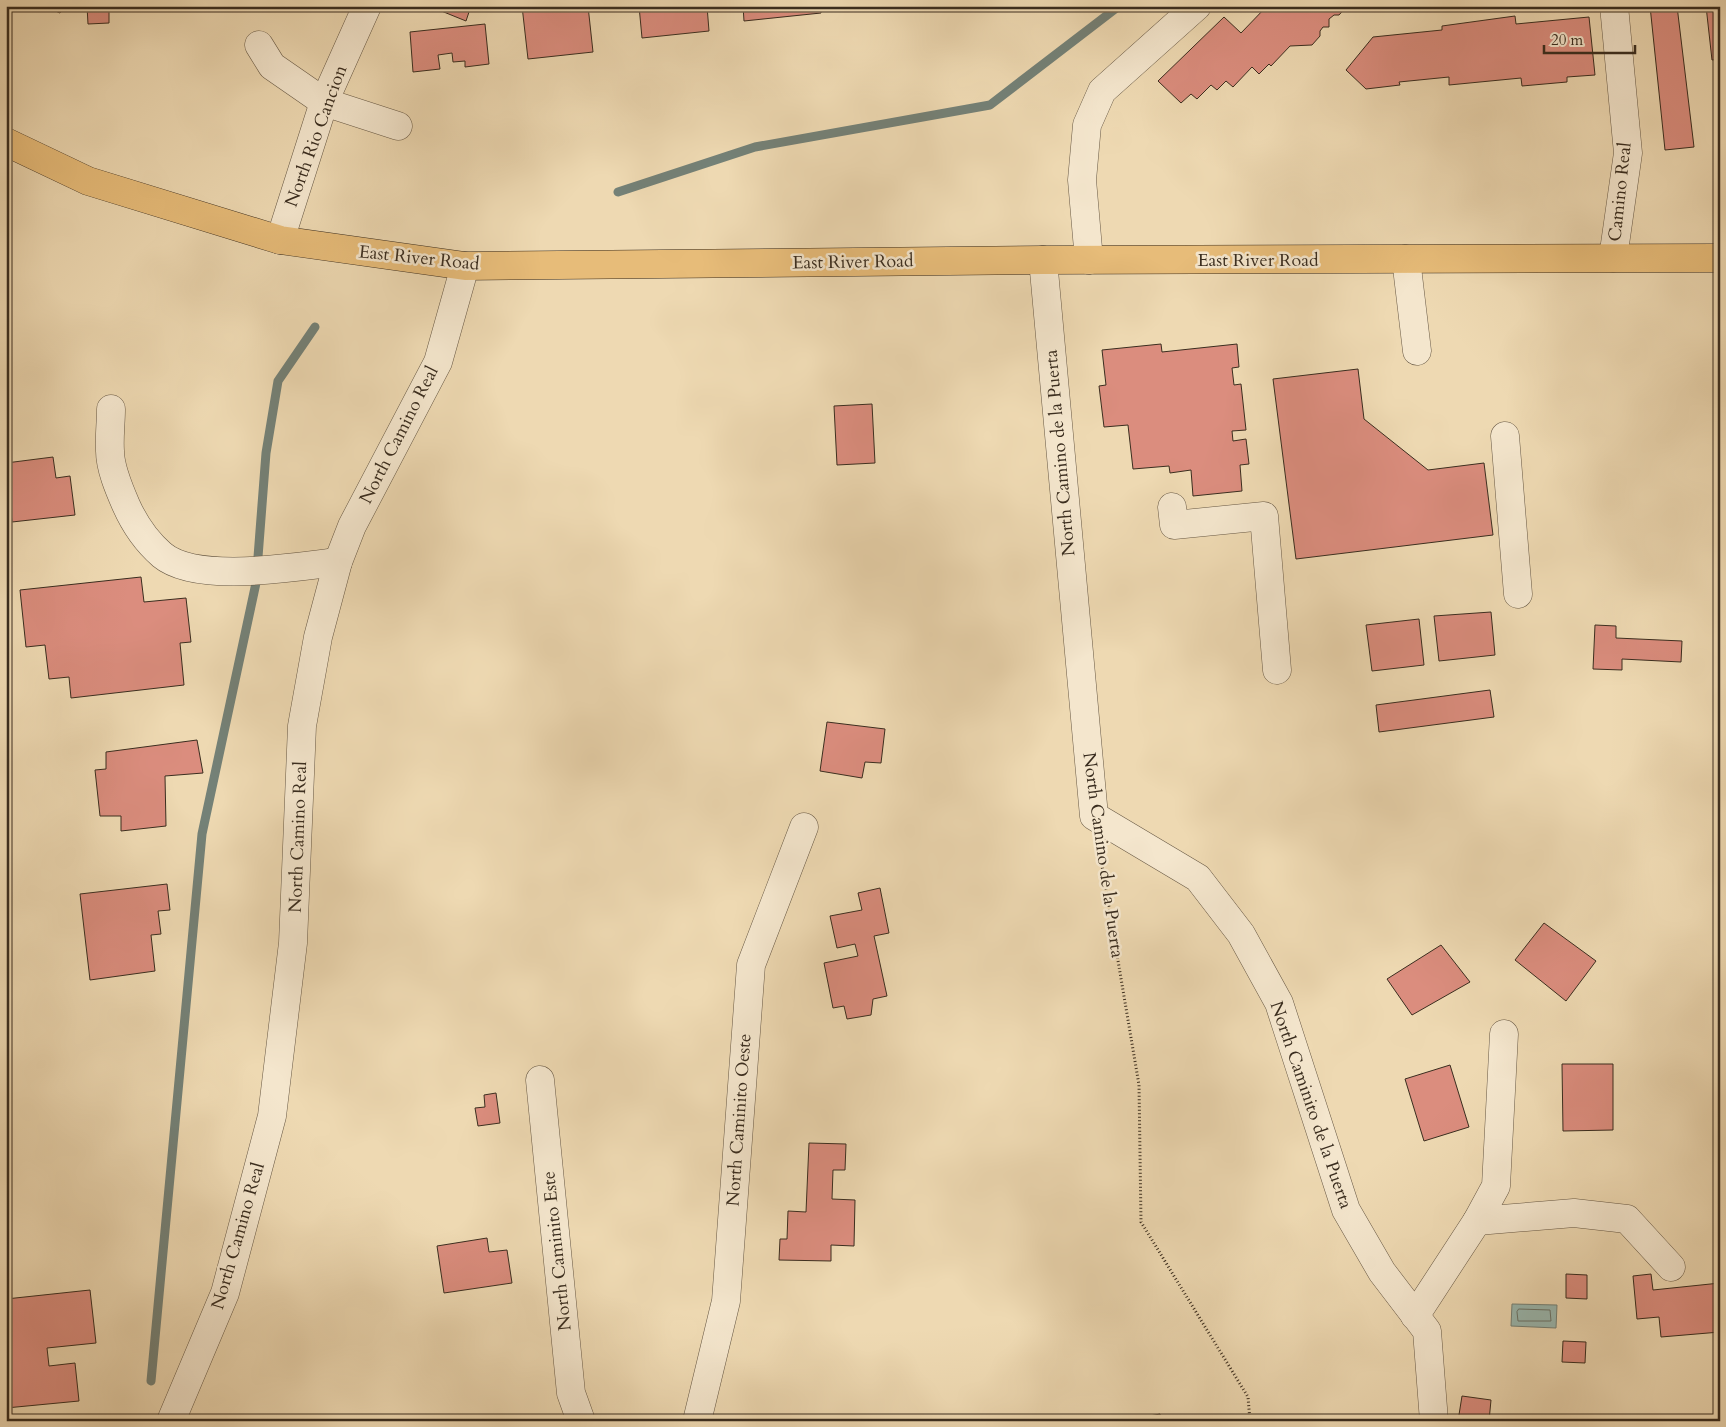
<svg xmlns="http://www.w3.org/2000/svg" width="1726" height="1427" viewBox="0 0 1726 1427" font-family="Cardo,serif">
<rect width="100%" height="100%" fill="#eed9b2"/>
<filter id="stains"><feTurbulence type="fractalNoise" baseFrequency=".004" numOctaves="4"/><feColorMatrix values="0 0 0 0 .2 0 0 0 0 .09 0 0 0 0 .02 0 0 0 .5 -.17"/></filter>
<radialGradient id="worn" r=".72"><stop offset=".6" stop-color="#630" stop-opacity="0"/><stop offset="1" stop-color="#630" stop-opacity=".3"/></radialGradient>
<polygon fill="#9ab9b1" stroke="#748177" points="1512,1304 1557,1305 1556,1328 1511,1326"/>
<g fill="none" stroke-linecap="round" stroke-linejoin="round">
<polygon stroke="#6a7368" stroke-width="1" points="1519,1309 1550,1310 1551,1321 1518,1321 1517,1312"/>
<g stroke="#748177" stroke-width="9">
<polyline points="618,192 755,147 990,105 1119,6"/>
<polyline points="151,1381 202,834 256,583 266,453 278,381 315,327"/>
</g>
</g>
<g fill="#db8d7e" stroke="#3a2d1f">
<polygon points="44,6 64,6 60,13"/>
<polygon points="87,6 109,6 109,23 88,24"/>
<polygon points="429,6 471,6 466,21"/>
<polygon points="522,6 588,6 593,52 528,59"/>
<polygon points="639,6 707,6 709,31 642,38"/>
<polygon points="743,6 821,6 821,13 744,21"/>
<polygon points="1267,6 1347,6 1339,15 1334,15 1329,19 1329,27 1323,27 1320,31 1320,36 1312,45 1290,46 1271,66 1269,64 1259,74 1252,67 1233,87 1226,81 1217,90 1211,85 1197,99 1191,94 1181,103 1158,81 1224,17 1241,33"/>
<polygon points="1650,6 1677,6 1694,147 1665,150"/>
<polygon points="1706,6 1720,6 1720,59 1712,60"/>
<polygon points="1515,16 1516,24 1589,17 1595,75 1567,77 1567,82 1522,86 1521,78 1449,85 1449,77 1399,82 1400,85 1366,89 1346,70 1373,37 1442,30 1442,26"/>
<polygon points="485,24 489,64 465,67 465,61 453,62 452,53 438,55 440,69 413,72 410,32"/>
<polygon points="1161,344 1162,352 1237,344 1239,367 1232,368 1234,385 1241,384 1246,430 1232,431 1233,441 1246,439 1249,464 1240,465 1242,491 1193,496 1191,470 1170,473 1169,466 1133,469 1128,425 1104,427 1099,386 1106,385 1102,350"/>
<polygon points="1358,369 1364,419 1428,470 1484,463 1493,535 1296,559 1273,379"/>
<polygon points="872,404 875,463 837,465 834,406"/>
<polygon points="53,457 56,478 70,476 75,515 12,522 6,463"/>
<polygon points="141,577 144,602 186,598 191,642 180,643 184,685 71,698 69,677 49,679 45,645 26,647 20,590"/>
<polygon points="1491,612 1495,655 1439,661 1434,616"/>
<polygon points="1419,619 1424,665 1372,671 1366,625"/>
<polygon points="1595,625 1616,626 1616,638 1682,641 1681,662 1622,659 1622,670 1593,669"/>
<polygon points="1490,690 1494,717 1379,732 1376,705"/>
<polygon points="827,722 885,729 881,763 865,762 862,778 820,771"/>
<polygon points="197,740 203,773 165,776 166,826 121,831 121,816 100,816 95,770 106,769 106,752"/>
<polygon points="167,884 170,910 158,911 161,934 151,935 155,971 90,980 80,894"/>
<polygon points="880,888 889,933 874,936 887,996 873,999 871,1015 847,1019 844,1006 833,1008 824,963 858,956 855,944 837,948 830,916 862,910 858,893"/>
<polygon points="1544,923 1596,961 1566,1001 1515,960"/>
<polygon points="1441,945 1470,982 1412,1015 1387,979"/>
<polygon points="1562,1064 1613,1064 1613,1130 1563,1131"/>
<polygon points="1450,1065 1469,1127 1424,1141 1405,1079"/>
<polygon points="496,1093 500,1123 478,1126 475,1108 485,1107 484,1095"/>
<polygon points="809,1143 846,1144 845,1170 833,1170 832,1199 855,1200 854,1246 831,1245 831,1261 779,1260 780,1239 787,1239 788,1211 806,1212"/>
<polygon points="487,1238 489,1252 507,1250 512,1283 444,1293 437,1246"/>
<polygon points="1566,1274 1587,1275 1587,1299 1566,1298"/>
<polygon points="1651,1274 1653,1290 1720,1283 1720,1332 1661,1337 1659,1317 1637,1319 1633,1276"/>
<polygon points="90,1290 96,1343 47,1348 49,1366 75,1363 79,1401 6,1408 6,1299"/>
<polygon points="1563,1341 1586,1342 1585,1363 1562,1362"/>
<polygon points="1462,1396 1491,1400 1489,1421 1458,1421"/>
<polygon points="1160,1414 1161,1421 1124,1421"/>
</g>
<g fill="none" stroke-linecap="round" stroke-linejoin="round">
<defs>
<g id="minor">
<polyline points="259,45 272,66 324,102 398,126"/>
<polyline points="280,240 324,102 367,6"/>
<polyline points="1613,258 1628,153 1614,6"/>
<polyline points="1406,259 1417,351"/>
<polyline points="1043,260 1094,816 1198,878 1241,934 1279,1003 1346,1210 1382,1272 1427,1331 1434,1421"/>
<polyline points="1089,260 1082,180 1087,125 1102,91 1197,6"/>
<path d="M 111,409 C 111,423 109,437 110,451 C 110,468 119,489 126,505 C 134,523 147,542 162,555 C 197,584 294,567 338,562"/>
<polyline points="1505,436 1518,594"/>
<polyline points="1172,507 1174,525 1264,516 1277,670"/>
<polyline points="540,1080 571,1393 581,1421"/>
<polyline points="1477,1221 1574,1213 1627,1219 1671,1267"/>
<polyline points="1415,1316 1477,1221 1496,1186 1504,1034"/>
<polyline points="171,1421 225,1293 272,1116 293,943 302,726 318,637 338,562 352,526 438,362 465,266"/>
<polyline points="697,1421 726,1301 751,965 804,827"/>
</g>
<polyline id="major" points="6,142 88,181 280,240 465,266 1043,260 1720,258"/>
</defs>
<use href="#minor" stroke="#675844" stroke-width="29"/>
<use href="#major" stroke="#3a2d1f" stroke-width="29"/>
<polyline stroke="#3a2d1f" stroke-width="3" stroke-dasharray="1 2.5" stroke-linecap="butt" points="1100,854 1139,1085 1141,1222 1248,1397 1250,1421"/>
<use href="#minor" stroke="#f4e6cd" stroke-width="28"/>
<use href="#major" stroke="#e7bc79" stroke-width="28"/>
</g>
<g text-anchor="middle" dominant-baseline="central" stroke-width="5" stroke-linejoin="round" paint-order="stroke">
<g font-size="18" fill="#3a2d1f" stroke="#f4e6cd">
<text transform="translate(316 136) rotate(-70)">North Rio Cancion</text>
<text transform="translate(1620 192) rotate(-84)">Camino Real</text>
<text transform="translate(419 258) rotate(6)">East River Road</text>
<text x="1258" y="260">East River Road</text>
<text transform="translate(853 262) rotate(-1)">East River Road</text>
<text transform="translate(399 435) rotate(-63)">North Camino Real</text>
<text transform="translate(1060 453) rotate(-95)">North Camino de la Puerta</text>
<text transform="translate(298 837) rotate(-88)">North Camino Real</text>
<text transform="translate(1103 855) rotate(82)">North Camino de la Puerta</text>
<text transform="translate(1311 1105) rotate(71)">North Caminito de la Puerta</text>
<text transform="translate(739 1120) rotate(-86)">North Caminito Oeste</text>
<text transform="translate(238 1236) rotate(-74)">North Camino Real</text>
<text transform="translate(557 1251) rotate(-96)">North Caminito Este</text>
</g>
</g>
<rect width="1726" height="1427" fill="none" stroke="#eed9b2" stroke-width="25"/>
<rect x="8" y="8" width="1711" height="1412" fill="none" stroke="#3a2d1f" stroke-width="2.5"/>
<rect x="12" y="12" width="1701" height="1402" fill="none" stroke="#3a2d1f"/>
<path d="M1544 45v8h91v-8" fill="none" stroke="#3a2d1f" stroke-width="2.5"/>
<text x="1551" y="45" font-size="15" fill="#3a2d1f" stroke="#f4e6cd" stroke-width="4" paint-order="stroke">20 m</text>
<rect width="100%" height="100%" filter="url(#stains)"/>
<rect width="100%" height="100%" fill="url(#worn)"/>
</svg>
